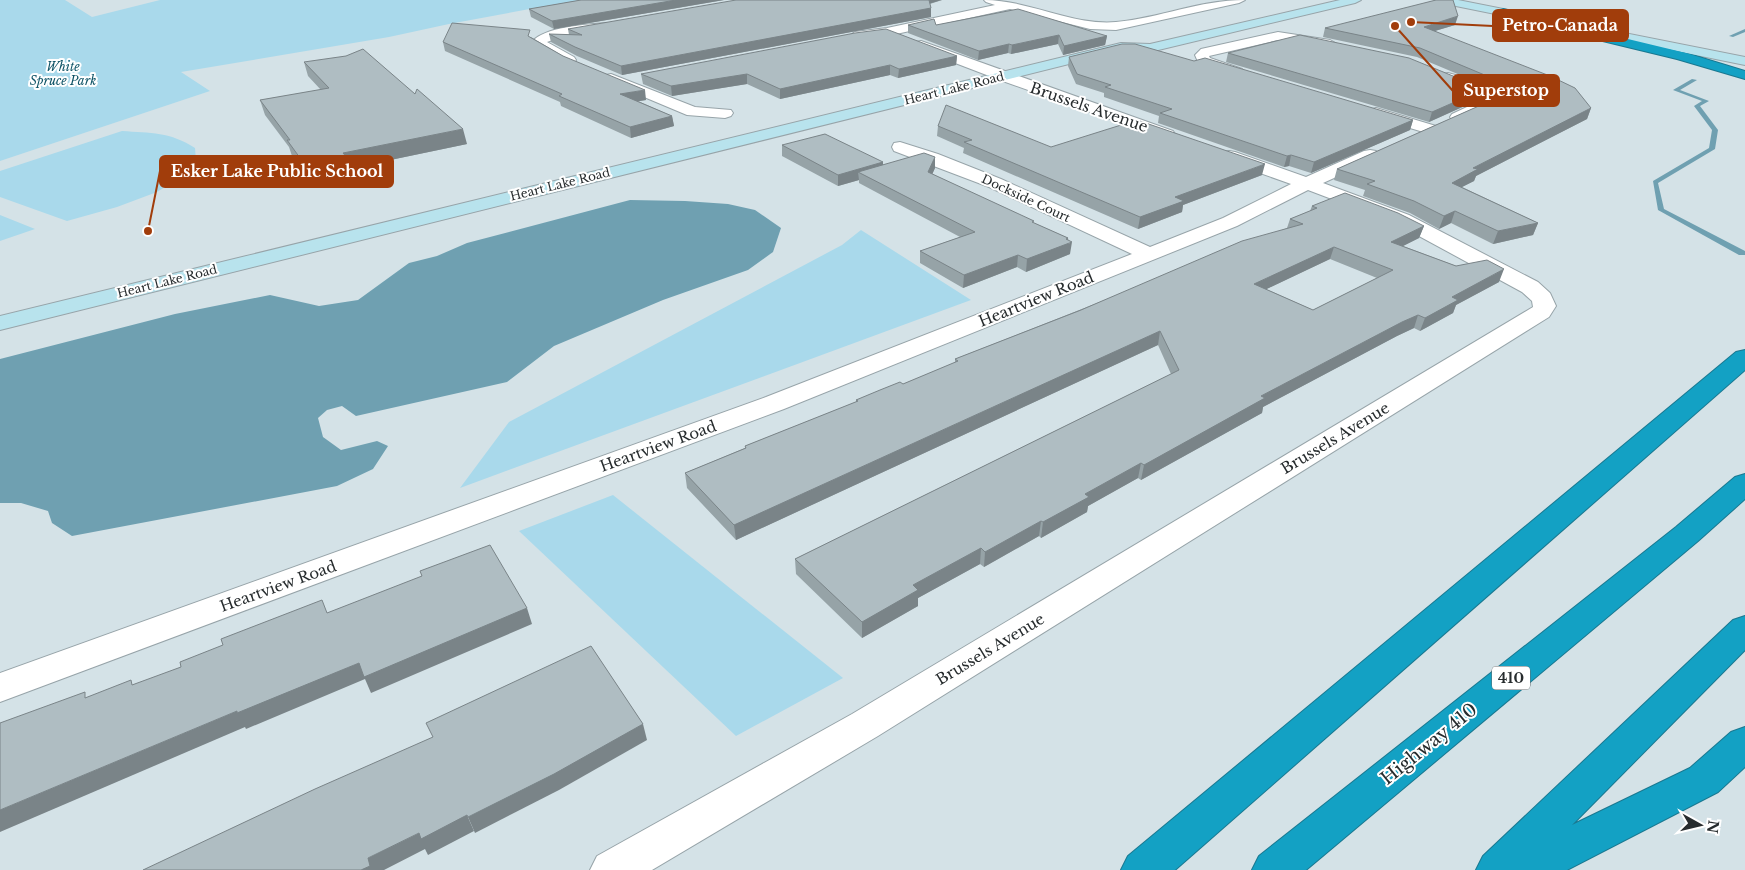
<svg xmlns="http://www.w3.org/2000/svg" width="1745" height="870" viewBox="0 0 1745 870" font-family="'Libre Baskerville',serif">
<rect width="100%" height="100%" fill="#d4e2e7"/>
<g fill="#a9d9eb">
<polygon points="0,0 65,0 92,17 160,0 594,0 551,5 449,24 389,37 181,72 210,91 0,161"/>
<path d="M 122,131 C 150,133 171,132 195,148 L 196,161 L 184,175 L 157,192 L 117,207 L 67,221 L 0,197 L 0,171 Z"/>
<polygon points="0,215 35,229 0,241"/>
<polygon points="861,230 971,300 460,488 509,422 842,245"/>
<polygon points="613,495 843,678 736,736 519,531"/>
</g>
<polygon fill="#6fa0b1" points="630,200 685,201 728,204 755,210 781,228 773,252 748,270 663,300 554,346 507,382 356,416 342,406 327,410 318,418 323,437 341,450 377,441 388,446 373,469 337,486 72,536 52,523 48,511 21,503 0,503 0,359 175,314 270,295 319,306 358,300 409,263 437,256 467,243"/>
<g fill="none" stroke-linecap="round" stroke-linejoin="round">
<g fill="#6fa0b1" fill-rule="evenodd">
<polygon points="1745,29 1745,32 1733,37 1729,36"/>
<polygon points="1692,79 1697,80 1680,90 1709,101 1700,106 1718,130 1715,149 1658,183 1664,209 1745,251 1745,255 1739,255 1658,210 1653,181 1709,148 1712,130 1694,106 1702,101 1673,90"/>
</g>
<defs>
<g id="street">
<path d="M 984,0 C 1029,0 1073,26 1116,22 C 1160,18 1199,0 1245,0 L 1239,3 L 1116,30 L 1090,29 L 1010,9 L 887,36 L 855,40 L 849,36 L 855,32 L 887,28 L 995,5 L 986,2 Z"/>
<path d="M 606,23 L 610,24 L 612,27 L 610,30 L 561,37 L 547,42 L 574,57 L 576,60 L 574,63 L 564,63 L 531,43 C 544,26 586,25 606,23 Z"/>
<polygon points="1278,32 1330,40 1337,44 1330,48 1278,40 1209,56 1210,58 1242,69 1244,72 1242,75 1237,76 1199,64 1195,55 1201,49"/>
<polygon points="921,41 1173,131 1175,134 1173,137 1161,137 997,79 916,48 914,45 916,42"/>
<path d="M 1448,73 C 1460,76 1497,89 1498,102 L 1495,105 L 1464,120 L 1452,120 L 1450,117 L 1452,114 L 1482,100 L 1473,93 L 1443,80 L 1441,77 L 1443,74 Z"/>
<polygon points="611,74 695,107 731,110 733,113 731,116 725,118 687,115 606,81 604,78 606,75"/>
<polygon points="1376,108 1436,126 1438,129 1436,132 1430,134 1370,116 1368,113 1370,110"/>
<polygon points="900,142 938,154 1001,179 1150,247 1223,218 1291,184 1223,160 1220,156 1223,152 1229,151 1235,152 1306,177 1364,151 1370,150 1376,151 1379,155 1376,159 1323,183 1409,215 1538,282 1550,293 1556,306 1549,317 878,736 652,870 590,870 597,856 852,714 1533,307 1532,301 1522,292 1395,223 1308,190 1237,226 784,409 0,702 0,673 766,397 1132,254 989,187 894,151 892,147 894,143"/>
</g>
<g id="secondary">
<polygon points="1340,0 1361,0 1355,3 1150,52 1121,51 0,330 0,316 1121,43 1150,44"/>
<polygon points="1435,0 1458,0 1745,57 1745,65 1441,3"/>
</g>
<g id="highway">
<polygon points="1503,9 1686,53 1745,71 1745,79 1677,59 1499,16 1497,13 1499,10"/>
<polygon points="1745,350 1745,370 1175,870 1121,870 1128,856 1736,352"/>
<polygon points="1745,474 1745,499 1698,541 1306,870 1252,870 1259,856 1676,527 1735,477"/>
<polygon points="1745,616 1745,650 1572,825 1690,768 1731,732 1745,727 1745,767 1718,792 1567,870 1476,870 1483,856 1733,620"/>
</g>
</defs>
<use href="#street" stroke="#97a4a9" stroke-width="2"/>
<use href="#secondary" stroke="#97a4a9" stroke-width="2"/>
<use href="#highway" stroke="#1a7890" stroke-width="2"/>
<use href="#street" fill="#fff" fill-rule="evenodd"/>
<use href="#secondary" fill="#b8e3ed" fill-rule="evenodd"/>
<use href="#highway" fill="#13a1c4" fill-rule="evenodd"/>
</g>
<g fill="#96a3a7" fill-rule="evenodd">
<polygon points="581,0 724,0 554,29 531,17 529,9"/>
<polygon points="942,0 930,4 931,17 622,75 577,56 551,42 549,34 569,35 568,29"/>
<polygon points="908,25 936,25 1107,36 1105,45 1063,55 1058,44 1011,54 1008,53 978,60 908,33"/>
<polygon points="1455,25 1435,31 1591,108 1587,119 1476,176 1474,181 1462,187 1538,223 1533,235 1493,244 1451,223 1439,229 1410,213 1363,196 1365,190 1334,180 1337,169 1499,97 1484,85 1417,57 1323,37 1325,28"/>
<polygon points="531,37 563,56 646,100 638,101 672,116 674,126 631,138 561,106 560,102 445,51 443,42"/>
<polygon points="1228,53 1482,90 1478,100 1429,122 1226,62"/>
<polygon points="957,56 956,65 898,78 890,75 780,99 747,84 672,96 643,84 641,74"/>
<polygon points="1069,57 1194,61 1413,120 1410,130 1311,173 1289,166 1284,167 1158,123 1159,116 1104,97 1104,93 1076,84 1068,66"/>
<polygon points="304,62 467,144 352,168 354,177 314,185 292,156 289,147 265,115 260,100 321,90 308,76"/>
<polygon points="938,126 1051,147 1262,175 1183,205 1182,212 1138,229 963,153 964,148 937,136"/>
<polygon points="782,145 883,162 883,165 935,157 935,168 932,174 1034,223 1068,238 1070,254 1026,272 1017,267 963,288 920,263 920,251 960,237 859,183 859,180 838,186 782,156"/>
<path d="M 1312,206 L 1424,226 L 1419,238 L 1403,246 L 1499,282 L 1456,305 L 1453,313 L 1420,331 L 1414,328 L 1397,336 L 1263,407 L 1262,413 L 1141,480 L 1138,478 L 1088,506 L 1087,512 L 1041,538 L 1039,536 L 984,567 L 980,564 L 918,598 L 918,606 L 862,638 L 796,574 L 795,559 L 1171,374 L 1158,345 L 736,540 L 687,488 L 685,473 L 745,448 L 745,446 L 856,402 L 856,400 L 903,384 L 955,363 L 955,359 L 1287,228 L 1290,219 L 1310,211 ZM 1330,259 L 1377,278 L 1313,310 L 1266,289 Z"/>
</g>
<g fill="#7a8488">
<polygon points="676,0 724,0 554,29 552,21"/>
<polygon points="928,0 942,0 928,4"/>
<polygon points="931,8 931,17 622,75 621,66"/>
<polygon points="1458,16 1455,25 1421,35 1424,27"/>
<polygon points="1059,35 1058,44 1011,54 1012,45"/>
<polygon points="1107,36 1105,45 1063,55 1064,46"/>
<polygon points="1009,44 1008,53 978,60 979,51"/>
<polygon points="957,56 956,65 898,78 899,69"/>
<polygon points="890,65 890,75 780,99 780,89"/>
<polygon points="747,74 747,84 672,96 671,86"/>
<polygon points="645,90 646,100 622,104 620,94"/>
<polygon points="1482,90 1478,100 1429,122 1432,112"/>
<polygon points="1591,108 1587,119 1476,176 1474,181 1448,194 1452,183 1473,168"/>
<polygon points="672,116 674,126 631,138 630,127"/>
<polygon points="1413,120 1410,130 1311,173 1314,162"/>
<polygon points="463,129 467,144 352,168 354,177 314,185 308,169 343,153"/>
<polygon points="1291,155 1289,166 1284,167 1287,156"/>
<polygon points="935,157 935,168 928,184 928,172"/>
<polygon points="883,162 883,173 858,172 859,180 838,186 838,175"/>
<polygon points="1265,164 1262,175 1183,205 1182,212 1138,229 1140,217 1175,197"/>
<polygon points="1455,211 1451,223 1439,229 1444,216"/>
<polygon points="1538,223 1533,235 1493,244 1498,231"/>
<polygon points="1424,226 1419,238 1387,254 1391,242"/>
<polygon points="1068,238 1068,244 1072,242 1070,254 1026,272 1027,259"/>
<polygon points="1334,247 1330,259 1250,297 1254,284"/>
<polygon points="1018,255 1017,267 963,288 964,275"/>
<polygon points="1504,269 1499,282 1456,305 1453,313 1420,331 1425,318 1452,297"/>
<polygon points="1418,315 1414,328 1397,336 1263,407 1262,413 1141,480 1144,465 1261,396 1402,322"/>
<polygon points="1160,331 1158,345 736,540 734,525"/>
<polygon points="1141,463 1138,478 1088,506 1087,512 1041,538 1043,522 1085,494"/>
<polygon points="1041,521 1039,536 984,567 985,552"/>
<polygon points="981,548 980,564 918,598 918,606 862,638 862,622 913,585"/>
<polygon points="527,608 532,624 371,693 365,679 246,729 245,727 0,832 0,810 237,711 359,663"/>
<polygon points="643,724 647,740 559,790 475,833 468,817"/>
<polygon points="467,815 474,831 428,855 425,849 384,870 361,870 368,858 419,833"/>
</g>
<g fill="#afbdc2" stroke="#7a8488" fill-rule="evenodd">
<polygon points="581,0 676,0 552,21 529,9"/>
<polygon points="736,0 929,0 931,8 621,66 575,47 549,34 582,35 568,29"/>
<polygon points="1436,0 1453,0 1458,16 1424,27 1550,76 1575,88 1591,108 1473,168 1478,169 1452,183 1538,223 1498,231 1455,211 1444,216 1414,201 1367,184 1375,181 1337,169 1499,97 1503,88 1487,76 1420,48 1325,28"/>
<polygon points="1018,9 1107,36 1064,46 1059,35 1012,45 1009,44 979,51 908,25 934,19 936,25"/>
<polygon points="452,23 530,30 528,36 563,56 645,90 620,94 672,116 630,127 559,96 562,94 443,42"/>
<polygon points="886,29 957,56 899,69 890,65 780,89 747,74 671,86 641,74 855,33"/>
<polygon points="1300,35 1409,58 1475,85 1482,90 1432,112 1228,53"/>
<polygon points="1122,44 1135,44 1194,61 1205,58 1413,120 1314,162 1291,155 1287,156 1160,113 1172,109 1105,87 1111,85 1077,74 1069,57"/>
<polygon points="363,49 415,94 417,89 463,129 343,153 349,160 308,169 287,140 290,140 260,100 329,88 304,62 346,56"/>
<polygon points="946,105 1051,147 1137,120 1265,164 1175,197 1184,201 1140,217 964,142 972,140 938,126"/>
<polygon points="825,134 883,162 838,175 782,145"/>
<polygon points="924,153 935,157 928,172 1034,221 1032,222 1068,238 1066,239 1072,242 1027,259 1018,255 964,275 920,251 975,232 858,172"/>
<path d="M 1345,193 L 1398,213 L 1424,226 L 1391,242 L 1456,266 L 1487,260 L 1504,269 L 1452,297 L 1458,300 L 1425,318 L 1418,315 L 1402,322 L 1261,396 L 1265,398 L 1144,465 L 1141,463 L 1085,494 L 1089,497 L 1043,522 L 1041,521 L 985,552 L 981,548 L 913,585 L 918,590 L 862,622 L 795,559 L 1179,370 L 1160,331 L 734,525 L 685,473 L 746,448 L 745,446 L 858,401 L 856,400 L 880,390 L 900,382 L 903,384 L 958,361 L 955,359 L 1081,310 L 1242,241 L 1303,224 L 1290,219 L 1317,208 L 1312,206 ZM 1334,247 L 1393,270 L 1313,310 L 1254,284 Z"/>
<polygon points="490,545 527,608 364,677 359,663 237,713 237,711 0,810 0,723 85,692 85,698 131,680 132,685 181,667 180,662 223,645 221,639 322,600 327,613 422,576 420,571"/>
<polygon points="591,646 643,724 554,774 468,817 467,815 421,839 419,833 368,858 370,866 361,870 143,870 315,789 433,737 426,723"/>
</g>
<g text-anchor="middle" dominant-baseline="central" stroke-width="4" stroke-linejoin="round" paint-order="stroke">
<g font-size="12" font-style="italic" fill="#0e5366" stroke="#fff">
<text x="63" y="66">White<tspan x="63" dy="14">Spruce Park</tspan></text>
</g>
<g font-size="12" fill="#272c2e" stroke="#fff">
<text transform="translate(954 88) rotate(-14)">Heart Lake Road</text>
<text transform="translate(560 184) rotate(-14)">Heart Lake Road</text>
<text transform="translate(1026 198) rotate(25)">Dockside Court</text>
<text transform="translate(167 281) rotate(-14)">Heart Lake Road</text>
</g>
<rect fill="#fff" stroke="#686b6d" stroke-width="1" x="1492" y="666.5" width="38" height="23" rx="4"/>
<g font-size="14" font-weight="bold" fill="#272c2e">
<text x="1511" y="678">410</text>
</g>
<g font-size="15" fill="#272c2e" stroke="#fff">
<text transform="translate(1089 107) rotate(19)">Brussels Avenue</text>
<text transform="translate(1036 299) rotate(-22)">Heartview Road</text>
<text transform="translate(1335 438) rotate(-31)">Brussels Avenue</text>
<text transform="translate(658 446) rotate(-20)">Heartview Road</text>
<text transform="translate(278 586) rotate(-20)">Heartview Road</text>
<text transform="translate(990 649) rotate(-31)">Brussels Avenue</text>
</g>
<g font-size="18" fill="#272c2e" stroke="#fff">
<text transform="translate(1429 744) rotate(-39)">Highway 410</text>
</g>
</g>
<path fill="none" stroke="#a13d0b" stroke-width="2" d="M1411 22L1493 26M1395 26L1453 91M148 231L160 171"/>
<g fill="#a13d0b" stroke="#fff" stroke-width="2">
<circle cx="1411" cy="22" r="5"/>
<circle cx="1395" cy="26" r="5"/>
<circle cx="148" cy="231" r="5"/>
</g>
<g fill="#a13d0b" stroke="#a13d0b" stroke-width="2">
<rect x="1493" y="10" width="135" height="31" rx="5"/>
<rect x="1453" y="75" width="106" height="31" rx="5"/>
<rect x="160" y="156" width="233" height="31" rx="5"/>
</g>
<g font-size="16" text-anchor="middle" font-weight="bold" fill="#fff">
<text x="1560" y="31">Petro-Canada</text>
<text x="1506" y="96">Superstop</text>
<text x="277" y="177">Esker Lake Public School</text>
</g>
<g transform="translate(1700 825) rotate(98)" stroke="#ffffff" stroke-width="4" paint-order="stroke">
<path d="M0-4L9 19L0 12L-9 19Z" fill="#272c2e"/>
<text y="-8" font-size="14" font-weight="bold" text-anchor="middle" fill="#272c2e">N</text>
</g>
</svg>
